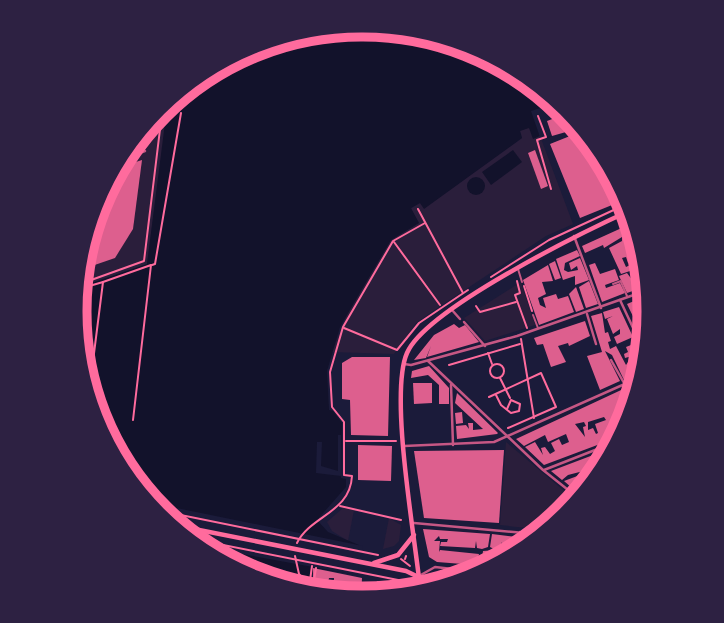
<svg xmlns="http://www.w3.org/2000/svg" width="724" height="623" viewBox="0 0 724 623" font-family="Karla,sans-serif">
<rect width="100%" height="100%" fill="#1b1b3a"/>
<g fill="#2a1e3b">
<polygon points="163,112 167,115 147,264 80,287 97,201 155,115"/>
<polygon points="529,127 540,136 573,224 546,236 433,311 416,323 394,354 332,352 351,304 391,240 419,223 410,209 420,203 424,208 522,138 520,131"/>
<polygon points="521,282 535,325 485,341 464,318"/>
<path d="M 506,442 L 575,500 C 552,533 537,529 500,525 Z"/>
<polygon points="343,508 354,510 348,541 332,531 327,522"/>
<polygon points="389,518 401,525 399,541 394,546 383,549"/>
</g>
<g fill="#12122b">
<polygon points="362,25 472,47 568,113 547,121 552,136 541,140 540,136 533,139 529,128 520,131 522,138 424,209 420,203 411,208 419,223 391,240 340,327 327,371 329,410 333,411 342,423 341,478 346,479 346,487 317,520 328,532 359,545 353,574 314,568 308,588 252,576 159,514 97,421 75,311 80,287 147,264 166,115 163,113 155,115 159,108 253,46"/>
<polygon points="513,150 522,162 491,185 482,172"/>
<circle cx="476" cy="186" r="9"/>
</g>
<g fill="#1b1b3a">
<polygon points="556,103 568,113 547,121 552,136 541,140 531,111"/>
<polygon points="338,435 341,435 341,476 316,473 317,442 322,442 321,466 338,471"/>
<polygon points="152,503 363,546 357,575 209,548 159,514"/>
</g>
<g fill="#dd5f8e" fill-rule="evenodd">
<polygon points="560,116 566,132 552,136 547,121"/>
<polygon points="580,132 598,159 608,183 613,181 616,184 610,187 617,203 580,218 550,144"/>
<polygon points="535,150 548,186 541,189 528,153"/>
<polygon points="142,160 133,229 115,258 83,269 97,201 120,167"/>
<polygon points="626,226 635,261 628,263 626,257 622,258 626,267 636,262 644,287 627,293 619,276 627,273 633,281 630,271 621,274 609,248 622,241 622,237 604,248 603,245 585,253 582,246"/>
<polygon points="577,250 580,256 565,263 564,270 568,272 578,270 577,266 571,270 569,263 580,258 589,280 575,285 575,276 563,280 556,259"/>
<polygon points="555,261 561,278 555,280 549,264"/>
<polygon points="595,263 600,274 615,269 619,280 605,285 606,288 620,283 625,293 602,302 589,265"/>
<polygon points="548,265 553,281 542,282 546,294 538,298 540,305 546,308 543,298 556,294 558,299 568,296 574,312 539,325 523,280"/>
<polygon points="589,281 598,304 586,308 579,287"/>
<polygon points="576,287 584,309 576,312 569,294"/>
<polygon points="646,296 648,315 645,307 638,307 647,324 644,339 627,304"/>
<polygon points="619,307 633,337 617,344 614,337 620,334 620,329 613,334 607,319 613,316 605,319 603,312"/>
<polygon points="602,313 605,333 608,332 611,341 608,342 610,349 616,346 626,365 632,356 625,358 624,354 628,352 626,347 636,343 641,354 637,373 624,380 612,355 605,351 620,381 600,390 587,356 602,352 591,316"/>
<polygon points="585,321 590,336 569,346 568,343 558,346 566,362 551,367 543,344 537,345 534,338"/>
<polygon points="454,324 459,328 465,325 479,342 427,357 431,346 426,358 414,360 434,335"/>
<polygon points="352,357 390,357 388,436 351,435 350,400 342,399 342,363"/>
<polygon points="429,366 449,388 449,404 439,404 439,385 428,375 411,378 412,371"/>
<polygon points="413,383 432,383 432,403 414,404"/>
<path d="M 634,384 L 632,395 L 627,398 L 631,402 L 627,422 L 616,438 L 544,465 L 525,447 L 535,442 L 543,455 L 541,448 L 545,447 L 550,454 L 555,451 L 551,443 L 559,439 L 562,445 L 569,442 L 566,434 L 548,442 L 545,435 L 524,446 L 516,439 ZM 621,404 L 623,410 L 620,411 L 624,422 L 620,423 L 617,411 ZM 604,417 L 606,420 L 595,424 L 598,433 L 596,434 L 593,428 L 588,430 L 588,422 ZM 584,422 L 586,426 L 583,427 L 585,437 L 575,424 Z"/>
<polygon points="457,393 498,433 497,434 457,439 456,426 466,425 469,429 468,423 473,423 473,430 483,429 455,403"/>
<polygon points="462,412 463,423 456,424 455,413"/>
<polygon points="358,445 392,446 391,481 358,480"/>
<polygon points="609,449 597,466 593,463 595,468 568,475 562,480 551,471"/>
<polygon points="504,450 499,523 424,518 414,451"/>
<polygon points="596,469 586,483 572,488 564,481"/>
<polygon points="423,529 490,534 488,547 482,549 477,548 476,541 475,548 440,546 441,542 447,542 448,539 440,539 439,536 434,541 440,541 439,552 440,550 479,554 478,558 482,559 483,551 496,550 490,547 492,534 517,537 516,547 509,552 507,546 507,553 503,553 502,542 494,562 488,566 437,562 429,557"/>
<polygon points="313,568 362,578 361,598 333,593 334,578 329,578 326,591 313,589"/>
<polygon points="377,581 403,586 409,589 376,596"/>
</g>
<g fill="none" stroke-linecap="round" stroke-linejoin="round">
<g stroke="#ff6b9d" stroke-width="2">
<polyline points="538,116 546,137 537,140 551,189"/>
<polyline points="153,119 154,124 159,125"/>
<polyline points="418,209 463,293"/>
<polyline points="394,242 440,305"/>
<polyline points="152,265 155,264 181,113"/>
<polyline points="491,277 549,240 618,208"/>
<polyline points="517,281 520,293 515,295 527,328"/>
<polyline points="103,282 151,265 133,420"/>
<polyline points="80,284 144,261 161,121 159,117 153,118"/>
<polyline points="524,286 532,311"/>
<polyline points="79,289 103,282 90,385"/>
<polyline points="476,306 480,312 516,302"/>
<polyline points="344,328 397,350 419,323 468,290"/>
<polyline points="521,339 534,418"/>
<polyline points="488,353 492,364"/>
<circle cx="497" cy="371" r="7"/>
<polyline points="449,365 520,344"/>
<polyline points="500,378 510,398"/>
<polyline points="496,395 501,405 511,413 519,411 520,404 511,400 507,409"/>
<polyline points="489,397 541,373 556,407 508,428"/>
<polyline points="346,441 396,441"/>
<polyline points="113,445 120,447 119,454"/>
<polyline points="340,506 401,520"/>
<polyline points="156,510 378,555"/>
<polyline points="198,540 403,581 409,579"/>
<path d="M 297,543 C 311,515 350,513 352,476 L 344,475 L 344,422 L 332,407 L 330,372 L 343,327 L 393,241 L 425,223"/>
<polyline points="295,556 299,574 309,586"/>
<polyline points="401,559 410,566"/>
<polyline points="405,559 406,556"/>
<polyline points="316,568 314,580 318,590"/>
<polyline points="311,583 312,589"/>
<polyline points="309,588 312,566"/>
</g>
<g stroke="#c65784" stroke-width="2">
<polyline points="621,282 627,296"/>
<polyline points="570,491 584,485"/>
</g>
<g stroke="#c65784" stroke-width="2">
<polyline points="518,269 522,282"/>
<polyline points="613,284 621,281"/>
<polyline points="533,315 538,328"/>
</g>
<g stroke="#c65784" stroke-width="2.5">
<polyline points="126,158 145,151"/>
<polyline points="613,180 636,246"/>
<polyline points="574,236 601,308"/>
<polyline points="620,300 642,347"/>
<polyline points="452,310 460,319"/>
<polyline points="587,314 596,344"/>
<polyline points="464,322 485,346"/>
<polyline points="611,360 624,383"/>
<polyline points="428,361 543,470 577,497"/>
<polyline points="404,364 411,365 517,336 645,291"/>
<polyline points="451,385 453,445"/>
<polyline points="404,446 494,442 636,379"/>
<polyline points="544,470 613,443"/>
<polyline points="414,523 536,534"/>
<polyline points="519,545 520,532"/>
<polyline points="419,576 435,567 479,572"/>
<polyline points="369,597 370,591"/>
</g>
<path stroke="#ff6b9d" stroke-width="4.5" d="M 420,587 C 415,537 389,394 407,353 C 426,309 581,233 629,211"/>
<g stroke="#ff6b9d" stroke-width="4.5">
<polyline points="174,525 406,571 433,584"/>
<polyline points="374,563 398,555 414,535"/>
</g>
</g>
<path d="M0 0H724V623H0ZM361 37H363A274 274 0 0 1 637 311V312A274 274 0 0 1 363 586H361A274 274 0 0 1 87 312V311A274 274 0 0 1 361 37Z" fill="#2d2142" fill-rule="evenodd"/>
<path fill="none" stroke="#ff6b9d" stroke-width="9" d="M361 37H363A274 274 0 0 1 637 311V312A274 274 0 0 1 363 586H361A274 274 0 0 1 87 312V311A274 274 0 0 1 361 37Z"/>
</svg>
